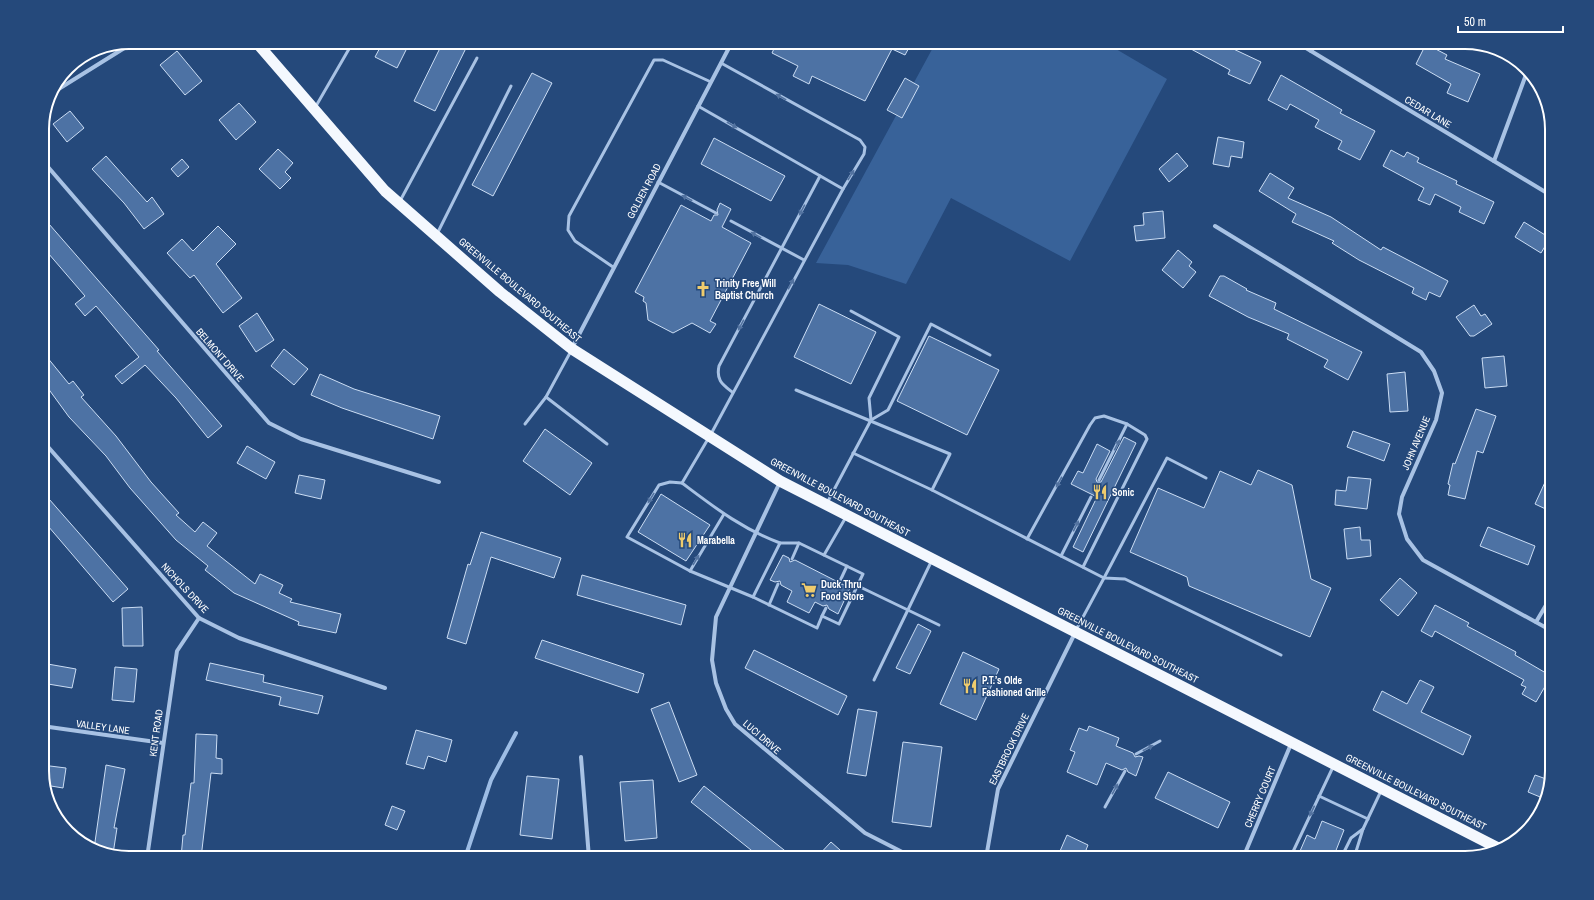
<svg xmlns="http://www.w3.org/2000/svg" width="1594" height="900" viewBox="0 0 1594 900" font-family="'Archivo Narrow',sans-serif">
<rect width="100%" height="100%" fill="#25497b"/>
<polygon fill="#386299" points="936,42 1104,42 1167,79 1070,261 951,198 906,284 848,265 816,263"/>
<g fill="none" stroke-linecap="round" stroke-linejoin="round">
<polyline stroke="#9dbde5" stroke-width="4" points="465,858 491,780 516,733"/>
</g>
<g fill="#4d72a4" stroke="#cbddf4">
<polygon points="383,42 410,42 397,68 375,57"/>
<polygon points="443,42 469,42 435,111 414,101"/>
<polygon points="777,42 912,42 905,55 892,49 865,101 812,76 809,84 793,76 798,66 772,53"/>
<polygon points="1178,42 1227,42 1225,45 1261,62 1250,84 1228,74 1230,70"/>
<polygon points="1426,44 1447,55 1445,59 1480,74 1468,102 1447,93 1451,84 1416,64"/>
<polygon points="177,51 202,81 185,95 160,65"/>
<polygon points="532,73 552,83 493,196 472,185"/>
<polygon points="1281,75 1342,110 1340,113 1375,131 1360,160 1338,149 1342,141 1315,127 1319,120 1290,104 1287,110 1268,100"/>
<polygon points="905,78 919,86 902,118 887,110"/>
<polygon points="239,103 256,122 236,140 219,120"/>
<polygon points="70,111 84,128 67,142 53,124"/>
<polygon points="1218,137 1244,142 1242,158 1231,156 1229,167 1213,164"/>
<polygon points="714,138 785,176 771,201 701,164"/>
<polygon points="278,149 293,163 285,172 291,178 280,189 259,169"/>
<polygon points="1391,150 1404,157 1407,152 1419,158 1417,162 1457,181 1456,184 1494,202 1484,224 1459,212 1461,207 1435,194 1430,205 1418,200 1424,188 1383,166"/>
<polygon points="1177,153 1188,166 1169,182 1159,169"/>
<polygon points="106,156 147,202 152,197 164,214 144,229 124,203 92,169"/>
<polygon points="182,159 189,167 178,177 171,169"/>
<polygon points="1270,173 1294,188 1288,198 1331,217 1381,250 1383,247 1448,281 1440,297 1429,292 1426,300 1412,293 1414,288 1359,260 1332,243 1334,241 1292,222 1296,214 1259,191"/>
<polygon points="720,203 731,209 722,227 751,243 710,321 716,324 710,333 692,323 673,333 648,320 646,303 643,301 644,297 635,292 681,205 711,221 714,215 718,215 717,210"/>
<polygon points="1163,211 1165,238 1136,241 1134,226 1144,225 1143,213"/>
<polygon points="42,216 159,350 157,351 222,426 208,438 176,398 145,365 122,384 115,376 139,357 96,306 85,316 75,304 85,296 42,246"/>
<polygon points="1524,222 1550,238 1541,253 1515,237"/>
<polygon points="218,226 236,244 216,264 242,298 223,313 194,275 190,278 167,253 182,239 193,251"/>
<polygon points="1178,250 1192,262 1189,266 1196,272 1183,288 1162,270"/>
<polygon points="1220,276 1224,276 1247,289 1246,290 1276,303 1274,309 1362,352 1348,380 1324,367 1328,360 1287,339 1289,334 1248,317 1209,296"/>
<polygon points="819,304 876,332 851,384 794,357"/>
<polygon points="1474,305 1481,316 1485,314 1492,324 1474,336 1470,336 1456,317"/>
<polygon points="257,313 274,340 256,352 239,326"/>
<polygon points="929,336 999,370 967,435 897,401"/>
<polygon points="284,349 308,369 294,385 271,366"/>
<polygon points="42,351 69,384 73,381 84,395 81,397 116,436 151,482 179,513 176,515 195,532 203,522 217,533 207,546 255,584 260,574 283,585 279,593 292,599 290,602 341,614 336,633 298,625 299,622 234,593 205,570 208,566 176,540 130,488 106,456 69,417 42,380"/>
<polygon points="1504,356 1507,386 1485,388 1482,358"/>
<polygon points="1405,372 1408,411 1390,412 1387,374"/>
<polygon points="320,374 354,389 440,416 433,439 342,408 311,395"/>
<polygon points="1476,409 1496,416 1483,453 1477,451 1465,499 1448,495 1450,485 1448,484 1453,463 1455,464"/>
<polygon points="545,429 592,463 570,495 523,461"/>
<polygon points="1353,431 1390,444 1384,461 1347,447"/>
<polygon points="1124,437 1136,443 1083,552 1073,547 1097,497 1071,484 1078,471 1083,473 1097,444 1110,451 1096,479 1097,482 1101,482"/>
<polygon points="247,446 275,462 266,479 237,463"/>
<polygon points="1552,467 1552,512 1535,504"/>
<polygon points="1258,470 1292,485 1311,579 1331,588 1310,637 1189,586 1187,577 1130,552 1158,488 1204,508 1220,471 1251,485"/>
<polygon points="299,475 325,480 321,499 295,493"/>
<polygon points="1348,477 1371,479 1367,509 1335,505 1336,490 1346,491"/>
<polygon points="42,491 128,589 113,602 42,519"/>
<polygon points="661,494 710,525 686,561 638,532"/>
<polygon points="1360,527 1361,540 1370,540 1371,556 1347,559 1344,529"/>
<polygon points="1488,527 1535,546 1528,565 1480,546"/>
<polygon points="481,532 561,558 554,578 491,557 466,644 447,638 468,564 470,565"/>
<polygon points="783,555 789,558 790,562 795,560 836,581 837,586 842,584 850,588 838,614 829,609 827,605 823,606 815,602 809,613 787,602 792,591 781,585 780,581 775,582 770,580"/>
<polygon points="582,575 686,605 681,625 577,595"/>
<polygon points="1400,578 1417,593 1398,616 1380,600"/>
<polygon points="1435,605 1469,623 1467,626 1516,652 1515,655 1551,676 1536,702 1522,694 1526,687 1521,685 1524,680 1435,631 1432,637 1421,631"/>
<polygon points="142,607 143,646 123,646 122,608"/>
<polygon points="918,624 931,631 910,674 896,668"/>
<polygon points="542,640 644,674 638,693 535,658"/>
<polygon points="754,650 847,696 838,715 745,668"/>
<polygon points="963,652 999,669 976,720 940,704"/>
<polygon points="42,663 76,669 72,688 42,683"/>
<polygon points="210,663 264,675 263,682 323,696 318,714 279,705 281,697 206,680"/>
<polygon points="115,667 137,669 134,702 112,700"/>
<polygon points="1420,680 1434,687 1421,712 1471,736 1463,755 1373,710 1382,691 1407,704"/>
<polygon points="669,702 697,775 679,782 651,709"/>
<polygon points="858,709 877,712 866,776 847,773"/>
<polygon points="1089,726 1119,738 1116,746 1133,753 1135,757 1139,756 1143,757 1136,776 1128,772 1126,768 1122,770 1106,763 1097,785 1067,772 1075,752 1070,750 1079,728 1087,731"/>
<polygon points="416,730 452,740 446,762 428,756 424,769 406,764"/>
<polygon points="196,734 217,735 216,758 222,759 222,774 211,773 201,858 181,858 183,835 185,835 191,783 194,783"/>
<polygon points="903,742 942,747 931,827 892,822"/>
<polygon points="42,765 66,768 63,788 45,785 42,776"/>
<polygon points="106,765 125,769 114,828 117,828 113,854 94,849"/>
<polygon points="1168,772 1230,802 1218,828 1155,798"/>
<polygon points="1535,775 1549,780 1545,799 1528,792"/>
<polygon points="527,776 559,779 552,839 520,835"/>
<polygon points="653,780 657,838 625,841 620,782"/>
<polygon points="704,786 794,858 761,858 691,802"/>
<polygon points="392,806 405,811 397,830 385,825"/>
<polygon points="1322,821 1344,830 1333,858 1297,858 1307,835 1315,839"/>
<polygon points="1067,835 1088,845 1086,850 1103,858 1057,858"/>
<polygon points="831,842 849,858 816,858"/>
</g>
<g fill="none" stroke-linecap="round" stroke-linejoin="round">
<g stroke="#a8c2e4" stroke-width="3">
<polyline points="316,106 353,42"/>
<polyline points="698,106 843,189 864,154 865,147 860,140 721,63"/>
<polyline points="658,182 716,213"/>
<polyline points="400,201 477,58"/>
<polyline points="731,221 804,260"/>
<polyline points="437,234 511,86"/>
<polyline points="613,267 575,241 568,230 569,216 654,60 663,60 711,82"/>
<polyline points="851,311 899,337 869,398 871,420"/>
<polyline points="571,351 546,397 607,444"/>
<polyline points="796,390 950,454 932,490"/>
<path d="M 732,392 C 722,384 716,380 719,366 L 820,176"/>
<polyline points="525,424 546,397"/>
<polyline points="711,434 843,189"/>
<path d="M 708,439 L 682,483 C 714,507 742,529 780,543 L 753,597"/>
<polyline points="853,453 932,490 1104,578 1076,630"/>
<polyline points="1206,478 1167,458 1104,578 1125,579 1281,655"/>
<polyline points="682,483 670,482 659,485 627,537 690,571 724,514"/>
<polyline points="827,503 871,420 888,410 931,324 990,355"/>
<polyline points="1027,539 1090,425 1095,418 1104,416 1127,424 1099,480"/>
<polyline points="824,555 846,517"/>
<polyline points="1061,556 1091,497"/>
<polyline points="792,559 799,543"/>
<polyline points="1083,567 1147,439 1145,435 1127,424"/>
<polyline points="690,571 753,597 817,628 822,616 839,624 863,574 799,543 780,543"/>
<polyline points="839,583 847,566"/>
<polyline points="858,586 939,625"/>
<polyline points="769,605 778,584"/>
<polyline points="822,616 826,608"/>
<polyline points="874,680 932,560"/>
<polyline points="1136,754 1160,741"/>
<polyline points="1319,796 1368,819"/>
<polyline points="1105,807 1125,771"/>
<polyline points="1290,858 1333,767"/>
<polyline points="1341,858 1351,838 1363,829"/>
<polyline points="1354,858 1363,829 1381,791"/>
</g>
<g stroke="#a8c2e4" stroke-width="4">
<polyline points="1296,42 1552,196"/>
<polyline points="1311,51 1317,42"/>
<polyline points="49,95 134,42"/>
<polyline points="42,160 269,423 301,439 439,482"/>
<polyline points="1494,161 1527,72"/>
<polyline points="1215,226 1421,352 1434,371 1442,393 1436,420 1402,497 1399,514 1407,539 1423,560 1552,631"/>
<polyline points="572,348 732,42"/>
<polyline points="42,440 199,618 239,638 385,688"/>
<polyline points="780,482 716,617 712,660 716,683 726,709 735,724 865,833 914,858"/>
<polyline points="1536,622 1552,595"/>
<polyline points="42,726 163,743"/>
<polyline points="581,757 589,858"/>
<polyline points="147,858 177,651 199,618"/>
<polyline points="986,858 998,789 1075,633"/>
<polyline points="1243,858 1291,744"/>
</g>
<polyline stroke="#f4f8fe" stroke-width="11" points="256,42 385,191 500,292 572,349 780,481 1500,849"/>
</g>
<defs><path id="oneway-solid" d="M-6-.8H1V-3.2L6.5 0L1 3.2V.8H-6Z"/></defs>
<g fill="#5373a0">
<use href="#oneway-solid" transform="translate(781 97) rotate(-151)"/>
<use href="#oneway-solid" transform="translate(732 125) rotate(30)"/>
<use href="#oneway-solid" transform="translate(851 175) rotate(-59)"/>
<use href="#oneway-solid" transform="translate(687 198) rotate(-152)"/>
<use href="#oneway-solid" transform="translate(802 210) rotate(118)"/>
<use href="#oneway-solid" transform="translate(756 235) rotate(-151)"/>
<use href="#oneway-solid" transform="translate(791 284) rotate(-61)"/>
<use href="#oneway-solid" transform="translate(741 325) rotate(118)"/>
<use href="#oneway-solid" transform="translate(1117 445) rotate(-64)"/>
<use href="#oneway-solid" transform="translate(1059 482) rotate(119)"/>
<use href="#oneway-solid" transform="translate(651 498) rotate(121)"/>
<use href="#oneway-solid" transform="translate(1076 526) rotate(-63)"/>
<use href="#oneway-solid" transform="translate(696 560) rotate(-59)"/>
<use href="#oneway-solid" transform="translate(1148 748) rotate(-28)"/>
<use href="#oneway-solid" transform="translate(1115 789) rotate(-61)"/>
<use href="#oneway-solid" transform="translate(1312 811) rotate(115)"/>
</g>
<defs>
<symbol id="church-bare" viewBox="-9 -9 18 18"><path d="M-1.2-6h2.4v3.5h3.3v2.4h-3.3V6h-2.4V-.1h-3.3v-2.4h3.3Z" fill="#eecb6d" stroke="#25497b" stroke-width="2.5" paint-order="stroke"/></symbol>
<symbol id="restaurant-bare" viewBox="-9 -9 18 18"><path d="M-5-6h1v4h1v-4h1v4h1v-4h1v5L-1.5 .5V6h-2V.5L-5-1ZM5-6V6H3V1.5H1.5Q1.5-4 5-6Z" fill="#eecb6d" stroke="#25497b" stroke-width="2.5" paint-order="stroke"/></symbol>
<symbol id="supermarket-bare" viewBox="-9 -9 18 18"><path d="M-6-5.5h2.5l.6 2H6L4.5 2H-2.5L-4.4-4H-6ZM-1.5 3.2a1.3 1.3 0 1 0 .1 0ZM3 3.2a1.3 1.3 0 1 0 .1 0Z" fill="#eecb6d" stroke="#25497b" stroke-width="2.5" paint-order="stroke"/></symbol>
</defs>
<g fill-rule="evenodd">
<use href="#church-bare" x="692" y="278" width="22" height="22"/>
<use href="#restaurant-bare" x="1089" y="481" width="22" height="22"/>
<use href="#restaurant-bare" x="674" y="529" width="22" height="22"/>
<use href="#supermarket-bare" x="798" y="579" width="22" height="22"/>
<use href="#restaurant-bare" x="959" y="675" width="22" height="22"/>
</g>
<g text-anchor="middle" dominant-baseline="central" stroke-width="3" stroke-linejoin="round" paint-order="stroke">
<g font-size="10" fill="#fff" stroke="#25497b">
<text transform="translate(1428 112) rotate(31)">CEDAR LANE</text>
<text transform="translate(644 191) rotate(-62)">GOLDEN ROAD</text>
<text transform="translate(520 290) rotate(40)">GREENVILLE BOULEVARD SOUTHEAST</text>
<text transform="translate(220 355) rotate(49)">BELMONT DRIVE</text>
<text transform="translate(1416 443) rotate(-67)">JOHN AVENUE</text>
<text transform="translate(840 497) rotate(28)">GREENVILLE BOULEVARD SOUTHEAST</text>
<text transform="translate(185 588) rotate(47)">NICHOLS DRIVE</text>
<text transform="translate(1128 645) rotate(27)">GREENVILLE BOULEVARD SOUTHEAST</text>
<text transform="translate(103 727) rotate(8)">VALLEY LANE</text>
<text transform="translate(156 733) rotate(-82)">KENT ROAD</text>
<text transform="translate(762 737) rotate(41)">LUCI DRIVE</text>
<text transform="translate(1009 749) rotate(-64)">EASTBROOK DRIVE</text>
<text transform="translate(1416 792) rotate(27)">GREENVILLE BOULEVARD SOUTHEAST</text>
<text transform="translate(1260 797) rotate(-67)">CHERRY COURT</text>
</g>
<g font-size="10" font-weight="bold" fill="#fff" stroke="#25497b" text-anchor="start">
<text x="715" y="283">Trinity Free Will<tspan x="715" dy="12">Baptist Church</tspan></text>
<text x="1112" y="492">Sonic</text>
<text x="697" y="540">Marabella</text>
<text x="821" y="584">Duck Thru<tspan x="821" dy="12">Food Store</tspan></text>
<text x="982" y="680">P.T.’s Olde<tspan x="982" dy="12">Fashioned Grille</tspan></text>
</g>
</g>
<path d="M0 0H1594V900H0ZM129 49H1465A80 80 0 0 1 1545 129V771A80 80 0 0 1 1465 851H129A80 80 0 0 1 49 771V129A80 80 0 0 1 129 49Z" fill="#25497b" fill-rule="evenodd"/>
<path fill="none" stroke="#fff" stroke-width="2" d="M129 49H1465A80 80 0 0 1 1545 129V771A80 80 0 0 1 1465 851H129A80 80 0 0 1 49 771V129A80 80 0 0 1 129 49Z"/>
<path d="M1458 26v6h105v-6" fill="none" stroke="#ffffff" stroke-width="2"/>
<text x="1464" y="26" font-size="12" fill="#ffffff" stroke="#25497b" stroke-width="3" paint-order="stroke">50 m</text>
</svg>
